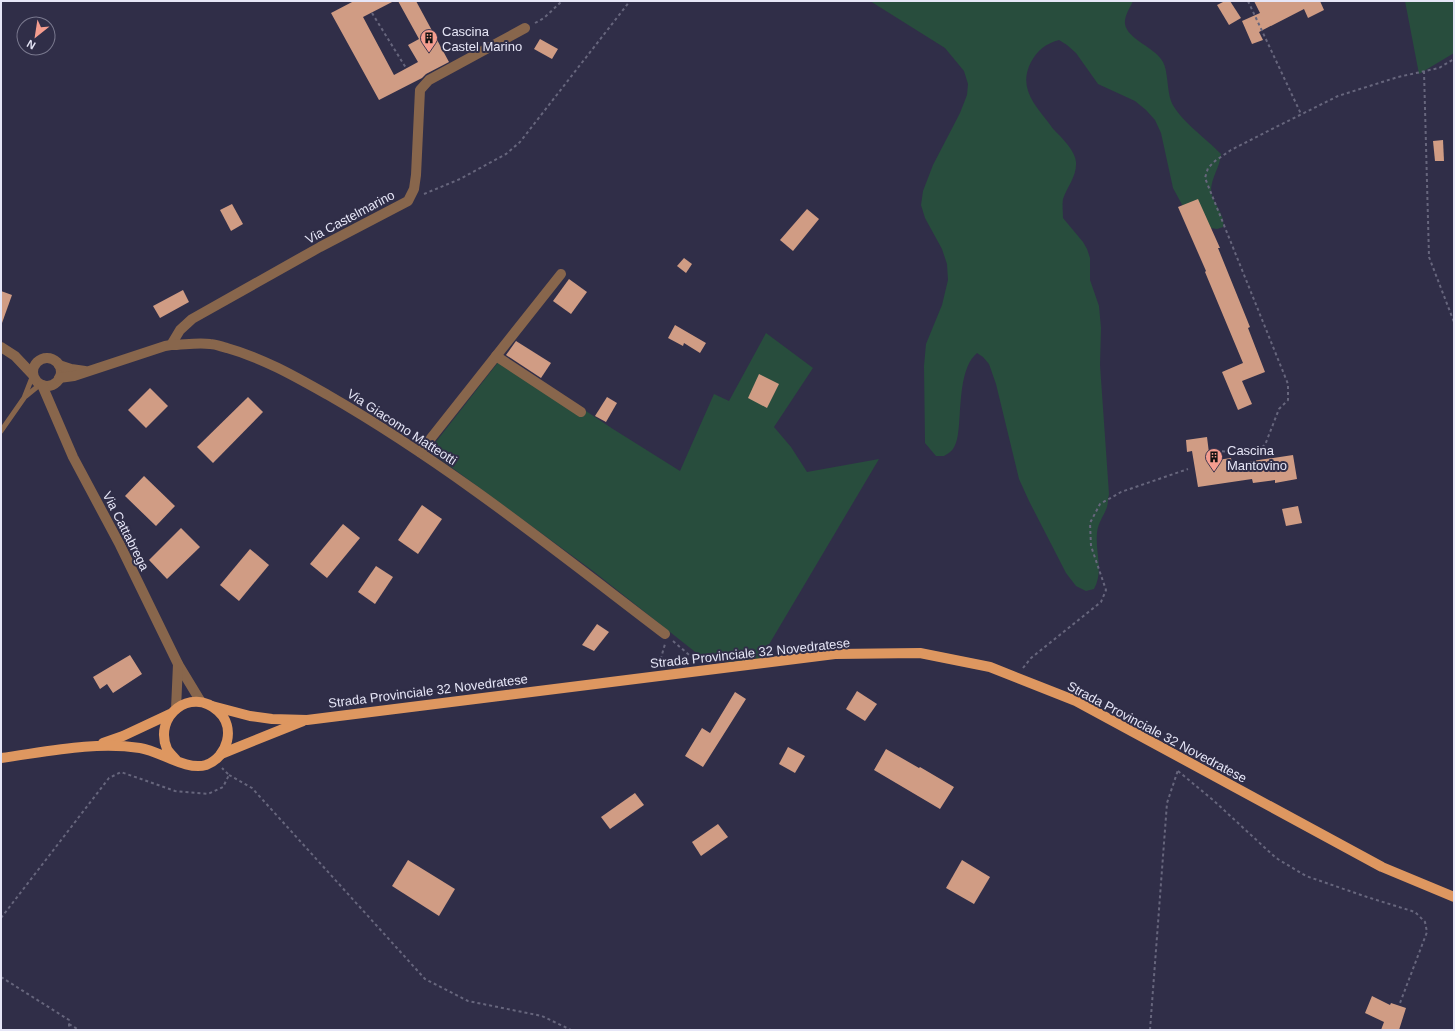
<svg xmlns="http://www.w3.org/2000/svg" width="1455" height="1031" viewBox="0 0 1455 1031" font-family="Helvetica,sans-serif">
<rect width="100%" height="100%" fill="#302e48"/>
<g fill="#284d3d">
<path d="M 870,1 L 1133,1 C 1130,8 1124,16 1125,24 C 1127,39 1156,48 1163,62 C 1168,71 1167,90 1171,101 C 1178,119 1207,139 1221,154 C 1220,167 1211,178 1211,191 C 1212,203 1226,215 1223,227 L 1217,229 L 1211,228 L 1185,210 L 1173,188 L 1161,133 L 1155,120 L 1146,110 L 1135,101 L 1098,84 L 1076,53 L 1067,45 L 1059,40 C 1045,44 1038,50 1031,62 C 1018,87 1034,104 1048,122 C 1051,126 1053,129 1056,132 C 1063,139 1075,151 1076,162 C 1077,176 1067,187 1063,199 C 1062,205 1063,212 1063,218 L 1083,242 L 1087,249 L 1090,258 L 1090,280 L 1099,306 L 1101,328 L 1100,365 L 1109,494 C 1108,498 1108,503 1107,507 C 1104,516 1098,522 1097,533 C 1095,552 1104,571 1094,589 L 1086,591 L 1076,586 L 1066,573 L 1029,501 L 1019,479 L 996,384 L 989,364 L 983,357 L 977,353 C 960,367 961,404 959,425 C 958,433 958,441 953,449 C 951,452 947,454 944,456 L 936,456 L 925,443 L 924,366 L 926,344 L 942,305 L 948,280 L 947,264 L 942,249 L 925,218 L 921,205 L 923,191 L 933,165 L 960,113 L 967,95 L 968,84 L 964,71 L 945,48 Z"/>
<polygon points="1405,1 1454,1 1454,53 1419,74"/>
<path d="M 766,333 L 813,368 L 774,427 L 791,447 L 807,472 L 879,459 L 761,658 C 735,661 724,666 699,655 L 593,571 L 436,456 L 434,450 L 435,443 L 503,356 L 613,429 L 680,471 L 714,394 L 729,401 Z"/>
</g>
<g fill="#d09c84">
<polygon points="354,1 394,1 363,17 394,75 418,62 408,45 419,39 398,1 416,1 449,62 426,74 422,78 379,100 331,13"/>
<polygon points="1225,1 1230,1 1241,18 1229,25 1217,5"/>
<polygon points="1254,1 1320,1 1324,10 1308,18 1304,9 1259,32 1263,40 1252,44 1242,21 1260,13"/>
<polygon points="540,39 558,49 552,59 534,49"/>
<polygon points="1443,140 1444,161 1435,161 1433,141"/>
<polygon points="1198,199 1220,248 1218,248 1250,327 1248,328 1265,372 1242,381 1252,404 1238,410 1222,372 1243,363 1205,272 1206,271 1178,207"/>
<polygon points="232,204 243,224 231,231 220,210"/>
<polygon points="807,209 819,219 793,251 780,240"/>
<polygon points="684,258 692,264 686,273 677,266"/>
<polygon points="569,279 587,292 571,314 553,301"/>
<polygon points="183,290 189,302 160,318 153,306"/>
<polygon points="1,291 12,295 2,323 1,323"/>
<polygon points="675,325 706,343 700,353 684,343 683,346 668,338"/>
<polygon points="516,341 551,363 541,378 506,355"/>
<polygon points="759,374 779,384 767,408 748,398"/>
<polygon points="150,388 168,406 146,428 128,410"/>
<polygon points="248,397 263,412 213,463 197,447"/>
<polygon points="607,397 617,403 606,422 595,416"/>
<polygon points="1207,437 1210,461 1231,458 1232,464 1293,455 1297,479 1275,483 1275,480 1253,483 1252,479 1198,487 1192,451 1187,452 1186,440"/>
<polygon points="144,476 175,506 156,526 125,496"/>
<polygon points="422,505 442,519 418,554 398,540"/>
<polygon points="1298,506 1302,523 1286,526 1282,509"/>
<polygon points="343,524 360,538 327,578 310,564"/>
<polygon points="181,528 200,547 167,579 149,560"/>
<polygon points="250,549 269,565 239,601 220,585"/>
<polygon points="376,566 393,577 375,604 358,592"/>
<polygon points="597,624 609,632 594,651 582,645"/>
<polygon points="130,655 142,674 113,693 107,684 100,689 93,677"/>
<polygon points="857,691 877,704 865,721 846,709"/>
<polygon points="735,692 746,699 703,767 685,756 702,728 710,733"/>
<polygon points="788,747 805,756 795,773 779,764"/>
<polygon points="886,749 919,768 920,767 954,787 940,809 874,770"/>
<polygon points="635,793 644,805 610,829 601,817"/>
<polygon points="718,824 728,837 701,856 692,842"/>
<polygon points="408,860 455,889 439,916 392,886"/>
<polygon points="962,860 990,877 974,904 946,888"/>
<polygon points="1372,996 1390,1005 1391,1003 1406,1008 1399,1030 1381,1030 1384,1022 1365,1013"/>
</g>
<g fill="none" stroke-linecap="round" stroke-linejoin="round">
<g stroke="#67667d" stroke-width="2" stroke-dasharray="3 3" stroke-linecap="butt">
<polyline points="1248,1 1301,114"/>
<polyline points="372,13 406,68"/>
<polyline points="535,23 544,18 562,1"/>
<polyline points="1424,71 1429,257 1454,322"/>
<polyline points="424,194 460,179 506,154 520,142 630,1"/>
<polyline points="1216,451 1254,453 1265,445 1279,409 1288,400 1288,384 1205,178 1208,168 1215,161 1231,150 1274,128 1338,96 1398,77 1439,68 1454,59"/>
<polyline points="673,641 695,660"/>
<polyline points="659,665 665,644"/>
<polyline points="1023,668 1031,658 1101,602 1106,590 1091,546 1090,523 1100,504 1121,492 1188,469"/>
<polyline points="1178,771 1213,800 1276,858 1306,876 1367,897 1415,912 1425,922 1427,932 1400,1003"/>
<polyline points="229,775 252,788 425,979 468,1001 542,1016 571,1030"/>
<polyline points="1,918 109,778 121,772 175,791 208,794 223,787 229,775 222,768"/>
<polyline points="1,977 69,1020 69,1030"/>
<polyline points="69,1024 79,1030"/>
<polyline points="1150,1030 1167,803 1178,770"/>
</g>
<g stroke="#88664c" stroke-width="5">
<polyline points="26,396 37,387 42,385"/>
<polyline points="1,431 24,398 33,375"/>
</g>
<g stroke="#88664c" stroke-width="10">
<polyline points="171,345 180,330 192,319 320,247 408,201 414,189 416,175 420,90 429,80 525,28"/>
<polyline points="1,347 15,356 33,375"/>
<polyline points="496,356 581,412"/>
<circle cx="47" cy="372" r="14"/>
<polyline points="59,365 71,369 85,371"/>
<path d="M 59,378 L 74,376 L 165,346 L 171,345 C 183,345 198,342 210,344 C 216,344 222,347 227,348 C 263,358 296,377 328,395 C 448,464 556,551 665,634"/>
<polyline points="42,385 73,457 120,545 178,664 201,702"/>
<polyline points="420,452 561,274"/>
<polyline points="176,709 178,664"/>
</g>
<g stroke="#de9760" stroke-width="10">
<polyline points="212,706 250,716 272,719 307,720 835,654 920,653 990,667 1076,701 1382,867 1454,897"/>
<polyline points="103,743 123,736 170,714"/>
<polyline points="221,754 303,721"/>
<path d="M 1,758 C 46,752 94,741 140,748 C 160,751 186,771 206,765 C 228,757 236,727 218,711 C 191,686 153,716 167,749 C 169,753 174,757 177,761"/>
</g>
</g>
<defs>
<symbol id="building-pin" viewBox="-11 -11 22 30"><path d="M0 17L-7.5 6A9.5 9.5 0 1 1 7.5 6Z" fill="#f59d8f" stroke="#302e48"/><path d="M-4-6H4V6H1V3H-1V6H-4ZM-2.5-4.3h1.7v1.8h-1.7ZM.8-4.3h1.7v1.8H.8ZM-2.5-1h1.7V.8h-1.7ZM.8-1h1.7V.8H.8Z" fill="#111"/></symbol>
</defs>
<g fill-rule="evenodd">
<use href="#building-pin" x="419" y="28" width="20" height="27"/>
<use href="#building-pin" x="1204" y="447" width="20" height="27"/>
</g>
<g text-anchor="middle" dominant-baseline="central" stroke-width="4" stroke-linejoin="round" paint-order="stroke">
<g font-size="13" fill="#e6e6f7" stroke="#302e48" text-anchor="start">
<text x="442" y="31">Cascina<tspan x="442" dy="15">Castel Marino</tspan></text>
<text x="1227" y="450">Cascina<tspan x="1227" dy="15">Mantovino</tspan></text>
</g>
<g font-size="13" fill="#e6e6f7" stroke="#302e48">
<text transform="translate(350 217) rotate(-28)">Via Castelmarino</text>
<text transform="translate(402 427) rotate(33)">Via Giacomo Matteotti</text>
<text transform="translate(126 531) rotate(63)">Via Cattabrega</text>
<text transform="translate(750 653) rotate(-6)">Strada Provinciale 32 Novedratese</text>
<text transform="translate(428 691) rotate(-7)">Strada Provinciale 32 Novedratese</text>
<text transform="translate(1157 732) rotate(28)">Strada Provinciale 32 Novedratese</text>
</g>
</g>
<rect width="1455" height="1031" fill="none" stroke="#e6e6f7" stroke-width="4"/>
<g transform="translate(36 36) rotate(210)"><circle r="19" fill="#302e48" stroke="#79788e"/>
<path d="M0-3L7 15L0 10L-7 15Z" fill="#f59d8f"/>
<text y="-6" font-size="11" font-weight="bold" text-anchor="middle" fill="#e6e6f7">N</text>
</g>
</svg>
